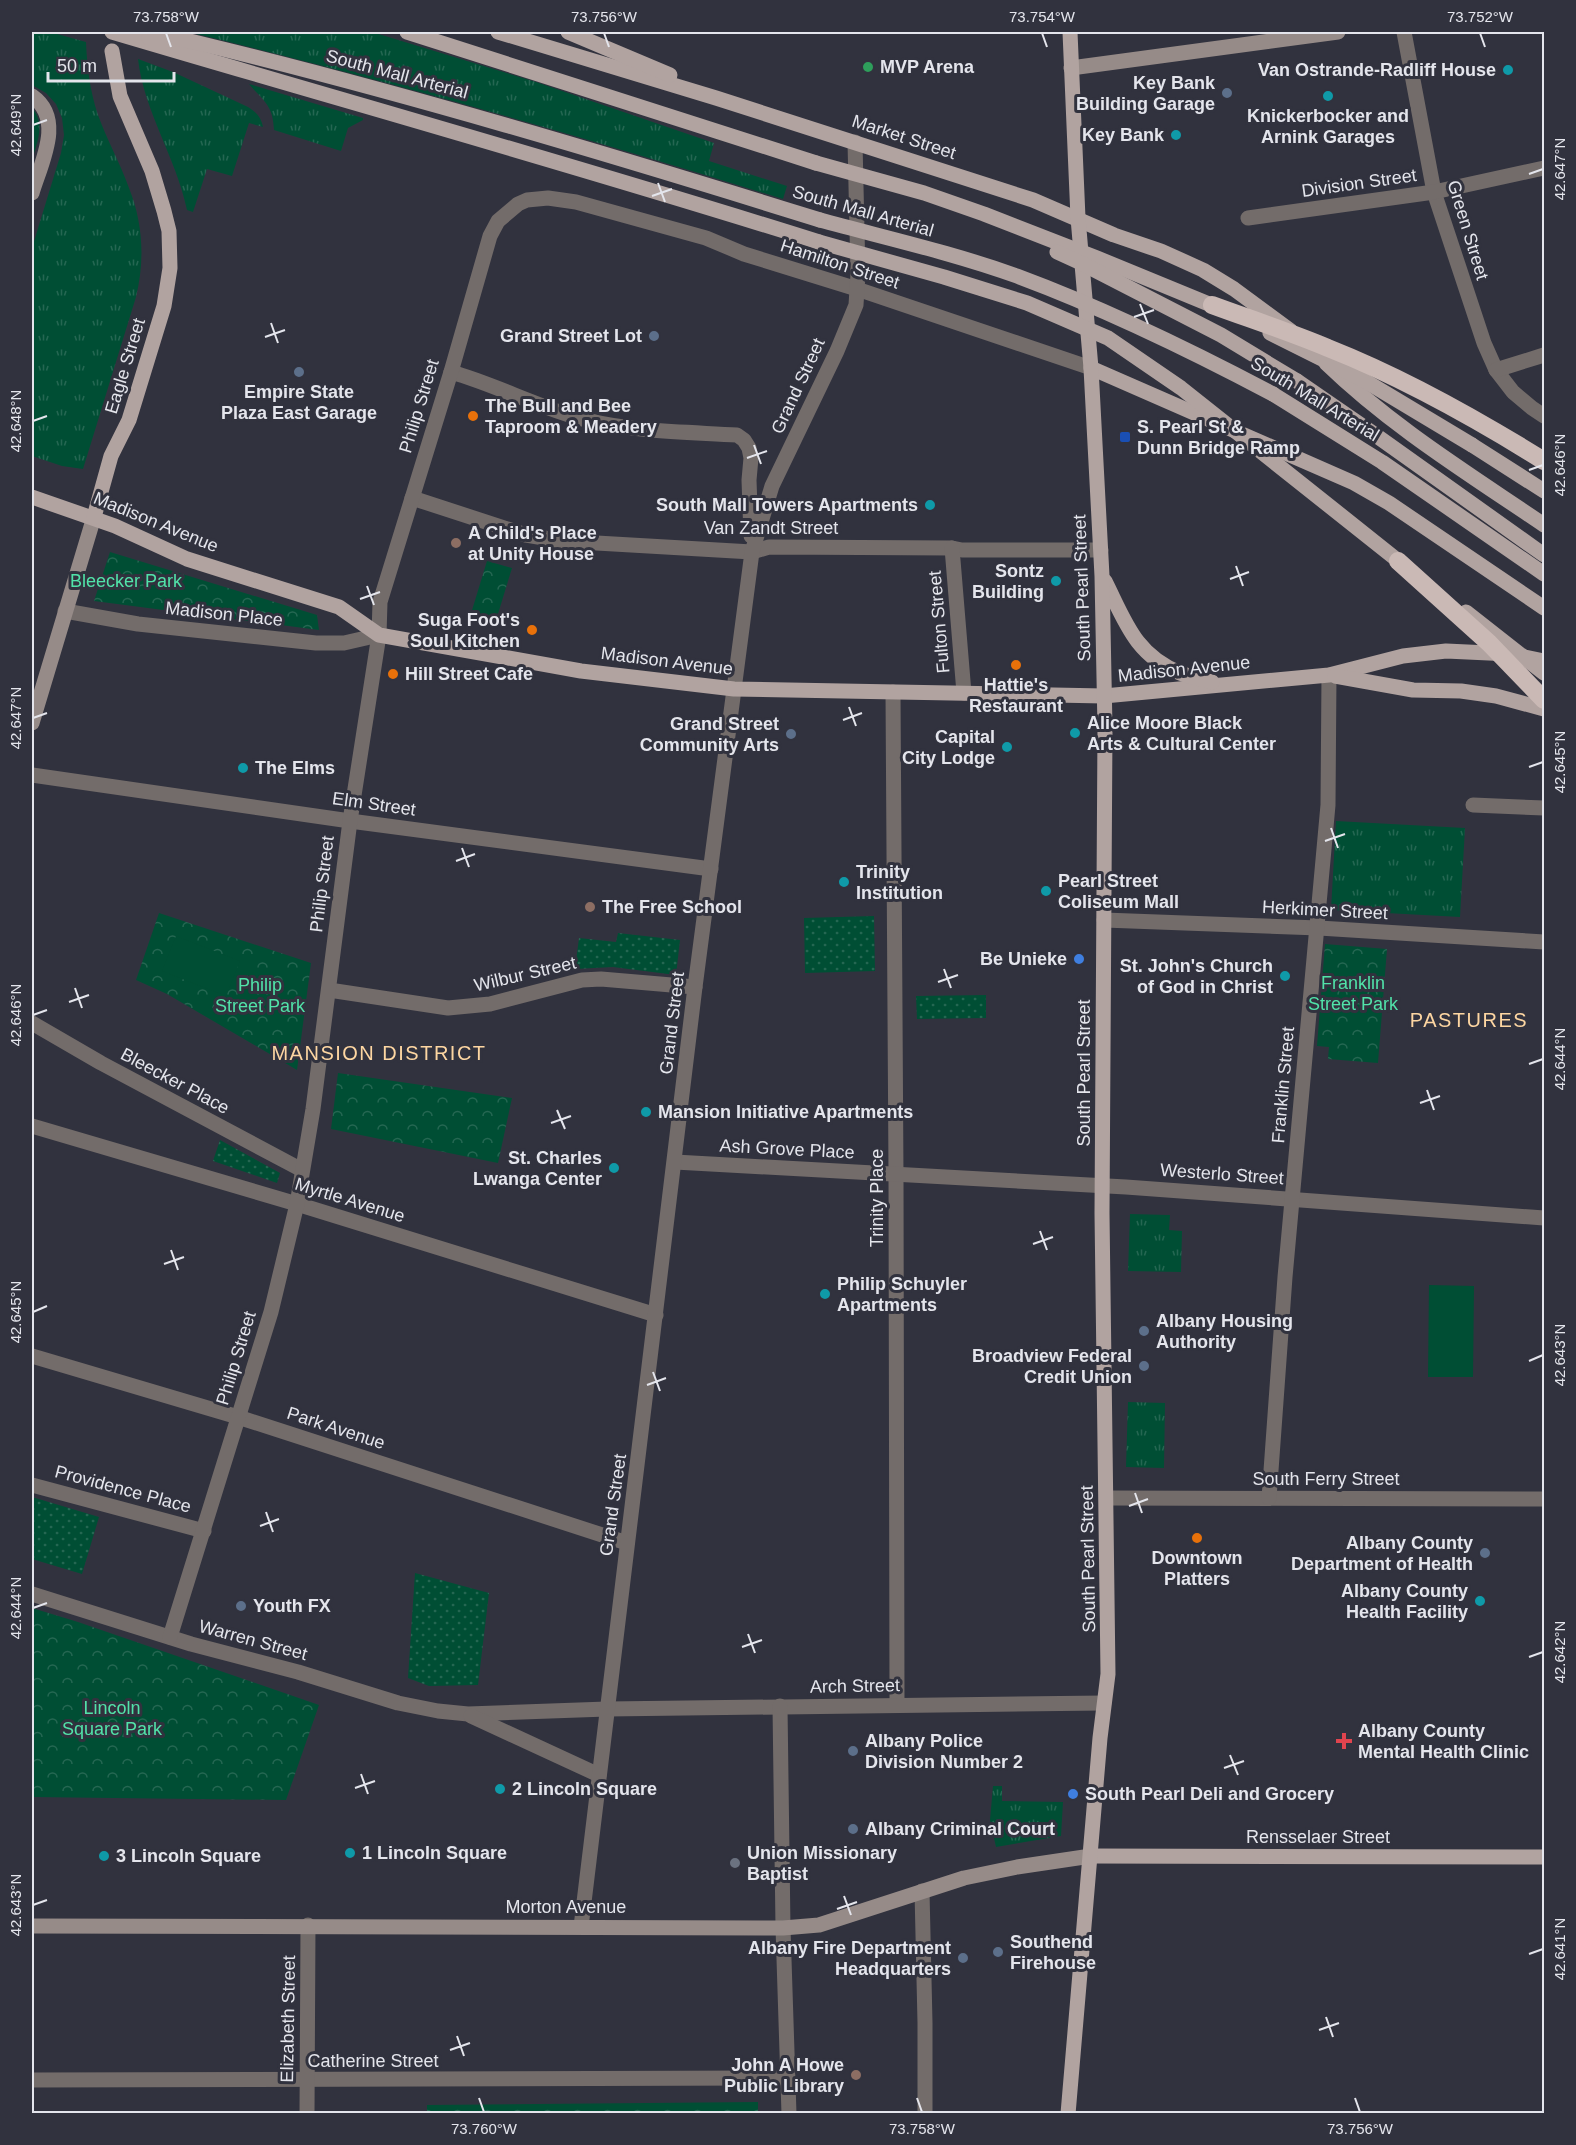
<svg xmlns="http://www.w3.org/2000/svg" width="1576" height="2145" viewBox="0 0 1576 2145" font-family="Arial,sans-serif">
<defs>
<pattern id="grass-tufts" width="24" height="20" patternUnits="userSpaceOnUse" patternTransform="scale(1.5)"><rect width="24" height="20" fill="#004e34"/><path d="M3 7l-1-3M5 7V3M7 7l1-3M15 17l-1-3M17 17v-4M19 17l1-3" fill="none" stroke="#256752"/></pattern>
<pattern id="park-crowns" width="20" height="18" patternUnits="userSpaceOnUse" patternTransform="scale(1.5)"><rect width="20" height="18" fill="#004e34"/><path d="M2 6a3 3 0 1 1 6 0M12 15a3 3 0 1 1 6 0" fill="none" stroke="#256752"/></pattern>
<pattern id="garden-dots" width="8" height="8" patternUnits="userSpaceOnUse" patternTransform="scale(1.5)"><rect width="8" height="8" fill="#004e34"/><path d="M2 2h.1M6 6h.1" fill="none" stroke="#256752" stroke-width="1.8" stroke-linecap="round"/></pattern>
</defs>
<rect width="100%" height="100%" fill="#31323e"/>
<g fill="url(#grass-tufts)">
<path d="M 32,32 L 50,32 L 86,42 C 87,67 90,91 98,115 C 107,140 120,163 129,188 C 143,223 145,260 136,297 L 83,469 L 62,466 L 32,456 L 32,248 L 61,153 L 64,135 L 62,118 L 56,104 L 46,93 L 32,85 Z"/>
<path d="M 188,32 L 372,32 L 536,82 L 714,143 L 709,161 L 787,186 L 783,199 C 586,138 388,80 188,32 Z"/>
<path d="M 138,59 L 173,72 L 248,107 C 256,112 261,117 263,127 L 249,123 L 232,176 L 207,169 L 193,212 L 187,210 C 176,157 144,112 138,59 Z"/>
<path d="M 249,84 L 363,118 L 363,120 L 348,128 L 341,151 L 274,130 C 273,104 263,101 249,84 Z"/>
<path d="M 32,108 C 46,123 37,143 32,160 Z"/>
<polygon points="1336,821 1465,828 1460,917 1331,910"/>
<polygon points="1130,1214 1170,1215 1169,1230 1182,1231 1181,1272 1128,1271"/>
<polygon points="1128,1402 1165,1403 1164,1468 1126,1467"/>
<polygon points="993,1786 1002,1786 1002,1801 1063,1802 1061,1836 996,1847 990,1820"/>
</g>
<g fill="url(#park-crowns)">
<polygon points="110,552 317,615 319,630 94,601"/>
<polygon points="487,561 512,568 494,627 469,620"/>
<polygon points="159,913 311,963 297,1070 167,994 136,980"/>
<polygon points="1325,944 1387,949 1378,1063 1328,1059 1329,1047 1317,1046"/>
<polygon points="338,1073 512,1098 498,1163 331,1129"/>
<polygon points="32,1608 78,1622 319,1705 286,1800 32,1797"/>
<polygon points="758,2102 758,2114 427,2113 427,2105"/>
</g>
<g fill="url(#garden-dots)">
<polygon points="874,916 875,971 805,973 804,918"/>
<polygon points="618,933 680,940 676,975 613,967 575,969 579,938 616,942"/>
<polygon points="986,995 986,1018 917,1019 916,996"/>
<polygon points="220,1140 280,1173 277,1183 213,1161"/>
<polygon points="32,1497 99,1517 82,1574 32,1559"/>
<polygon points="415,1573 489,1593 478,1685 429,1686 408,1678"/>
</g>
<g fill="#004e34">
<polygon points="176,936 240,961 226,996 162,971"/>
<polygon points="1429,1285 1474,1286 1473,1377 1428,1377"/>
</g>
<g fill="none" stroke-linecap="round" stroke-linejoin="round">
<g stroke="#736c6a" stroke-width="15">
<polyline points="1404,32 1434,192 1484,343 1496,370 1513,392 1532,408 1544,416"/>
<polyline points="1248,218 1434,192 1544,168"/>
<polyline points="1496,370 1544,355"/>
<path d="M 451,372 C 497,385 539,408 586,420 C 635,432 687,432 737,435 L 744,440 L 749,448 L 751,458 L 749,480 L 751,536"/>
<polyline points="412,498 526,535 562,541 752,552 769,547 952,548 962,550 1101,550"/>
<polyline points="952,548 964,693"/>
<polyline points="65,611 138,624 316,643 344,643 379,635"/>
<polyline points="893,692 896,1174 897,1705"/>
<polyline points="32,775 350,821 711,869"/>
<polyline points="1473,805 1544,808"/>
<polyline points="1104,920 1319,928 1544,942"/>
<polyline points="329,990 448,1008 490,1004 582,980 601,979 695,987"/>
<polyline points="32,1023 101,1063 302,1170"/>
<polyline points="32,1126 297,1204 656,1315"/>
<polyline points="675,1162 1126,1187 1544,1218"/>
<polyline points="32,1356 238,1417 627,1543"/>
<polyline points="32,1485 204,1531"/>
<polyline points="1107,1498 1544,1499"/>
<polyline points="1269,1498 1285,1277 1328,805 1329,675"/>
<polyline points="32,1594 191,1644 298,1672 398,1703 438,1711 468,1714 607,1709 1104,1703"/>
<polyline points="170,1637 271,1312 297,1204 313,1109 350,821 379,635 380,602 451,372 490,236 498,221 518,204 527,200 548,198 576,202 706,238 744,254 857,289 1091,368"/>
<polyline points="780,1706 783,1928 789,2114"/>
<polyline points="471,1716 599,1775"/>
<polyline points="922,1891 925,2023 925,2114"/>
<polyline points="581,1927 695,987 752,552 772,486 837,351 856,305 858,274 855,142"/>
<polyline points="32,2080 788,2078"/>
<polyline points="307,2114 308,1925"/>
</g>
<g stroke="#968b88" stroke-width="15">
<polyline points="1071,68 1338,32"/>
<path d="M 32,96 C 65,119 41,163 32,193"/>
<polyline points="32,723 94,517"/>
<polyline points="32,1926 783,1928 819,1925 964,1878 1017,1867 1091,1856"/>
</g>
<g stroke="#b1a3a0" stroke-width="15">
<path d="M 112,32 C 348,102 585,168 819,242"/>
<polyline points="407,32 816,163"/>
<polyline points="498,32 716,98 1033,200 1114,235 1161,251 1203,270 1234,289 1291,331"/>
<polyline points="568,32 670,75"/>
<path d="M 149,38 L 171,38 L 190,41 C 402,92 611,155 820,220"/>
<path d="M 1326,363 C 1391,426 1469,474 1544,525"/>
<polyline points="1091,368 1354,483 1389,503 1544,608"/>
<polyline points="1297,381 1374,434 1544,555"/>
<polyline points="1273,394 1382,462 1544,574"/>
<polyline points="1472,445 1544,491"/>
<polyline points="32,497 115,526 187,559 339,607 379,635 581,671 734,689 1104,696 1329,675 1403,656 1446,651 1510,654 1544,661"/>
<polyline points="94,517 111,456 129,420 164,306 170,268 169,231 164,211 152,171 120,96 112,51"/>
<path d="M 1105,581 C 1125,621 1135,655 1180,673 C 1190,677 1201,679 1212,682"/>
<polyline points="1335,676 1413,690 1461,691 1496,696 1544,709"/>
<polyline points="1091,1856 1544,1857"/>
<polyline points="1068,2114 1100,1738 1108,1674 1102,1213 1105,728 1102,576 1091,368 1078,218 1070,32"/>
</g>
<g stroke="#b1a3a0" stroke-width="15">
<polyline points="816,163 924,193 984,214 1097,258 1221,309"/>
<path d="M 820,220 C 886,238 953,253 1017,276 C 1106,309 1190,350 1273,394"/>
<polyline points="819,242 944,277 1027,303 1108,338 1181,388 1406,567"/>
<polyline points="1057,252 1081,263 1221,335 1297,381"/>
<polyline points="1270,333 1362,379 1472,445"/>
<polyline points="1466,612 1544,673"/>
</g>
<g stroke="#cab9b5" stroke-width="18">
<path d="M 1212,305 C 1250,319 1290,332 1328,348 C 1404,378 1475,418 1544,461"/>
<polyline points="1398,561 1489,643 1544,700"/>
</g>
</g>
<path fill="none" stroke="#e4e5ec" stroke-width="2" d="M 166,33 L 171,47M 604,33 L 609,47M 1042,33 L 1047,47M 1480,33 L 1485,47M 33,125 L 47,120M 1529,174 L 1543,169M 658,183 L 665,202M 652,196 L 672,189M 1140,304 L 1148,324M 1134,317 L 1154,310M 271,323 L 278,343M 265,337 L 285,330M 33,421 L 47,416M 754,445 L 761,464M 747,458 L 767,451M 1529,470 L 1543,465M 1236,566 L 1243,586M 1230,579 L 1249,572M 367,586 L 374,605M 360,599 L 380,592M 849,707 L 856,726M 33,718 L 47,713M 843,720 L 862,713M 1529,767 L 1543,762M 1331,828 L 1338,848M 1325,841 L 1345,834M 462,848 L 469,867M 456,861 L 475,854M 944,969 L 951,988M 938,982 L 958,975M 75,988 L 82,1008M 69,1002 L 89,995M 33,1015 L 47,1010M 1529,1064 L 1543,1059M 1427,1090 L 1434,1110M 1420,1103 L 1440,1096M 557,1110 L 565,1129M 551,1123 L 571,1116M 1040,1231 L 1047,1250M 1033,1244 L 1053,1237M 171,1250 L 178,1270M 164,1264 L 184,1257M 33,1312 L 47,1306M 1529,1361 L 1543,1355M 653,1372 L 660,1391M 647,1385 L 666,1378M 1135,1493 L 1142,1513M 1129,1506 L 1148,1499M 266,1512 L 273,1532M 260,1526 L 279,1519M 33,1608 L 47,1603M 748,1634 L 755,1653M 742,1647 L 762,1640M 1529,1657 L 1543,1652M 1230,1755 L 1238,1775M 1224,1768 L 1244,1761M 361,1774 L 368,1794M 355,1788 L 375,1781M 844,1896 L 851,1915M 33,1905 L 47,1900M 837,1909 L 857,1902M 1529,1954 L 1543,1949M 1326,2017 L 1333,2037M 1319,2030 L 1339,2023M 457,2036 L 464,2056M 450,2050 L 470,2043M 479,2098 L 484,2112M 917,2098 L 922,2112M 1355,2098 L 1360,2112"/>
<circle fill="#2e9e5b" stroke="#31323e" stroke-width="2" cx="868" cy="67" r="6"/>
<g fill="#0f9aa8" stroke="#31323e" stroke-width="2">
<circle cx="1508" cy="70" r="6"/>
<circle cx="1328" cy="96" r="6"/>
<circle cx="1176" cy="135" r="6"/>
<circle cx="930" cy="505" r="6"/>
<circle cx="1056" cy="581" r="6"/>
<circle cx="1075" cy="733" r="6"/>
<circle cx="1007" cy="747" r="6"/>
<circle cx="243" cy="768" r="6"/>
<circle cx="844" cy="882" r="6"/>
<circle cx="1046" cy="891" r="6"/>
<circle cx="1285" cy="976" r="6"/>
<circle cx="646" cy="1112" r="6"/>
<circle cx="614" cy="1168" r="6"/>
<circle cx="825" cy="1294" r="6"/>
<circle cx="1480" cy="1601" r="6"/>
<circle cx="500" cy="1789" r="6"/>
<circle cx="350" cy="1853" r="6"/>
<circle cx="104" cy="1856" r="6"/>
</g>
<g fill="#5c6f8a" stroke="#31323e" stroke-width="2">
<circle cx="1227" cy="93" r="6"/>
<circle cx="654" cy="336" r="6"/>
<circle cx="299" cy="372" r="6"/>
<circle cx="791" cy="734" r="6"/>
<circle cx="1144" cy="1331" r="6"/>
<circle cx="1144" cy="1366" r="6"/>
<circle cx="1485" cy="1553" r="6"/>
<circle cx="241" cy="1606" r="6"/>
<circle cx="853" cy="1751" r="6"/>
<circle cx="853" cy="1829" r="6"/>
<circle cx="998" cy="1952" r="6"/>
<circle cx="963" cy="1958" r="6"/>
</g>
<g fill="#e8710a" stroke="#31323e" stroke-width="2">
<circle cx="473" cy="416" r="6"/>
<circle cx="532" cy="630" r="6"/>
<circle cx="1016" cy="665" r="6"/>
<circle cx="393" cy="674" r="6"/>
<circle cx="1197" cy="1538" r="6"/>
</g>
<rect fill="#1a4fb4" stroke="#31323e" stroke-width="2" x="1119" y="431" width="12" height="12" rx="3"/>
<g fill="#8d6e63" stroke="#31323e" stroke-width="2">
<circle cx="456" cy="543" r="6"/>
<circle cx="590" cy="907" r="6"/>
<circle cx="856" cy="2075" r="6"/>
</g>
<g fill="#3f7fe0" stroke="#31323e" stroke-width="2">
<circle cx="1079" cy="959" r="6"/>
<circle cx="1073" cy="1794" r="6"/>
</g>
<path fill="#e0444e" stroke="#31323e" stroke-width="2" d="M1341 1732h6v6h6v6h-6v6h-6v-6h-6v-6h6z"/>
<circle fill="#6b7280" stroke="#31323e" stroke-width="2" cx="735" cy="1863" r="6"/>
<g text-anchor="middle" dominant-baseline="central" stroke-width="6" stroke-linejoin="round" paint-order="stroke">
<g font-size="18" font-weight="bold" fill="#e4e5ec" stroke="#31323e" text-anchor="start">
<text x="880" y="67">MVP Arena</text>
<text x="1496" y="70" text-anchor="end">Van Ostrande-Radliff House</text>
<text x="1215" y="83" text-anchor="end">Key Bank<tspan x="1215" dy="21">Building Garage</tspan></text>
<text x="1328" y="116" text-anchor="middle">Knickerbocker and<tspan x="1328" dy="21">Arnink Garages</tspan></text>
<text x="1164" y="135" text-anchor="end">Key Bank</text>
<text x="642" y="336" text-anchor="end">Grand Street Lot</text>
<text x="299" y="392" text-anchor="middle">Empire State<tspan x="299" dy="21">Plaza East Garage</tspan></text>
<text x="485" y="406">The Bull and Bee<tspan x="485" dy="21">Taproom &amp; Meadery</tspan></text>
<text x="1137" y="427">S. Pearl St &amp;<tspan x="1137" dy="21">Dunn Bridge Ramp</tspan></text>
<text x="918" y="505" text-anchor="end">South Mall Towers Apartments</text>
<text x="468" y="533">A Child's Place<tspan x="468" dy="21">at Unity House</tspan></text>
<text x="1044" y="571" text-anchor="end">Sontz<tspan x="1044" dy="21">Building</tspan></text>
<text x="520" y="620" text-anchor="end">Suga Foot's<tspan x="520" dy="21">Soul Kitchen</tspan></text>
<text x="405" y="674">Hill Street Cafe</text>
<text x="1016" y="685" text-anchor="middle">Hattie's<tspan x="1016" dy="21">Restaurant</tspan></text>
<text x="1087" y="723">Alice Moore Black<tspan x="1087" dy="21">Arts &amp; Cultural Center</tspan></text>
<text x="779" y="724" text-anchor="end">Grand Street<tspan x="779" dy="21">Community Arts</tspan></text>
<text x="995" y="737" text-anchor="end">Capital<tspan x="995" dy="21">City Lodge</tspan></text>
<text x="255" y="768">The Elms</text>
<text x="856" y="872">Trinity<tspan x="856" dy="21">Institution</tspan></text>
<text x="1058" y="881">Pearl Street<tspan x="1058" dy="21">Coliseum Mall</tspan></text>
<text x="602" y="907">The Free School</text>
<text x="1067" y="959" text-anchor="end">Be Unieke</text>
<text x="1273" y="966" text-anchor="end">St. John's Church<tspan x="1273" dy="21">of God in Christ</tspan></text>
<text x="658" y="1112">Mansion Initiative Apartments</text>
<text x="602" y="1158" text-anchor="end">St. Charles<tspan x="602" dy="21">Lwanga Center</tspan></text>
<text x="837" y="1284">Philip Schuyler<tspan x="837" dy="21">Apartments</tspan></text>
<text x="1156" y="1321">Albany Housing<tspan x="1156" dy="21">Authority</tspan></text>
<text x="1132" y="1356" text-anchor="end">Broadview Federal<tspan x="1132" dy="21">Credit Union</tspan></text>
<text x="1473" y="1543" text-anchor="end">Albany County<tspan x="1473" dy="21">Department of Health</tspan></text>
<text x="1197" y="1558" text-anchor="middle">Downtown<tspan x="1197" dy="21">Platters</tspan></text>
<text x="1468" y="1591" text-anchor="end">Albany County<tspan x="1468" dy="21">Health Facility</tspan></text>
<text x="253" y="1606">Youth FX</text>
<text x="1358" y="1731">Albany County<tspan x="1358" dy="21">Mental Health Clinic</tspan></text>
<text x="865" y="1741">Albany Police<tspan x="865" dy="21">Division Number 2</tspan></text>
<text x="512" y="1789">2 Lincoln Square</text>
<text x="1085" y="1794">South Pearl Deli and Grocery</text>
<text x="865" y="1829">Albany Criminal Court</text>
<text x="362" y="1853">1 Lincoln Square</text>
<text x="747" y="1853">Union Missionary<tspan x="747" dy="21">Baptist</tspan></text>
<text x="116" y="1856">3 Lincoln Square</text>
<text x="1010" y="1942">Southend<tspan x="1010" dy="21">Firehouse</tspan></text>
<text x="951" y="1948" text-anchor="end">Albany Fire Department<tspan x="951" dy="21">Headquarters</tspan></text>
<text x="844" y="2065" text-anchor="end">John A Howe<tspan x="844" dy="21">Public Library</tspan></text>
</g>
<g font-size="18" fill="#e4e5ec" stroke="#31323e">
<text transform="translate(397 74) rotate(15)">South Mall Arterial</text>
<text transform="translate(904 137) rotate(18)">Market Street</text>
<text transform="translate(1359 183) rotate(-8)">Division Street</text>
<text transform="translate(863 211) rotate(16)">South Mall Arterial</text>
<text transform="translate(1468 230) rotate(73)">Green Street</text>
<text transform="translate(840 264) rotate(18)">Hamilton Street</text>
<text transform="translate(125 366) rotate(-73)">Eagle Street</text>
<text transform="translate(798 386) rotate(-65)">Grand Street</text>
<text transform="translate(1315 399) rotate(31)">South Mall Arterial</text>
<text transform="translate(419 406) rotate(-73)">Philip Street</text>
<text transform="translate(156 522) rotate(22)">Madison Avenue</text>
<text x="771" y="528">Van Zandt Street</text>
<text transform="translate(1082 588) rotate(-92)">South Pearl Street</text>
<text transform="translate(224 614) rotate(6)">Madison Place</text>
<text transform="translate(939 622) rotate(-95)">Fulton Street</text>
<text transform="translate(667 661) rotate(7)">Madison Avenue</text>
<text transform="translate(1184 669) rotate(-6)">Madison Avenue</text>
<text transform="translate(374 804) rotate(8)">Elm Street</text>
<text transform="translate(322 884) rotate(-83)">Philip Street</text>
<text transform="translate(1325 910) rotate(3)">Herkimer Street</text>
<text transform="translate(525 974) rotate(-13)">Wilbur Street</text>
<text transform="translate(672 1023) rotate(-83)">Grand Street</text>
<text transform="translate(1084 1073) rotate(-90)">South Pearl Street</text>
<text transform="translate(175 1081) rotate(28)">Bleecker Place</text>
<text transform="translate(1283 1085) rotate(-85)">Franklin Street</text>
<text transform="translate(787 1149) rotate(3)">Ash Grove Place</text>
<text transform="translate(1222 1174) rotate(4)">Westerlo Street</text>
<text transform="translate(877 1198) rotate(-90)">Trinity Place</text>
<text transform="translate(350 1200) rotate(17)">Myrtle Avenue</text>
<text transform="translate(236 1358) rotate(-73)">Philip Street</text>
<text transform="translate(336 1428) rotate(18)">Park Avenue</text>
<text x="1326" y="1479">South Ferry Street</text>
<text transform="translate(123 1489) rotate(15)">Providence Place</text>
<text transform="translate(613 1505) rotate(-82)">Grand Street</text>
<text transform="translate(1088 1559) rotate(-91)">South Pearl Street</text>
<text transform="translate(253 1640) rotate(15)">Warren Street</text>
<text transform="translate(855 1686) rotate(-1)">Arch Street</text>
<text x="1318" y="1837">Rensselaer Street</text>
<text x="566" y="1907">Morton Avenue</text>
<text transform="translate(288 2019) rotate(-89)">Elizabeth Street</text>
<text x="373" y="2061">Catherine Street</text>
</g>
<g font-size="18" fill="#51e3a9" stroke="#31323e">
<text x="126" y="581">Bleecker Park</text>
<text x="1353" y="983">Franklin<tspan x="1353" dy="21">Street Park</tspan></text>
<text x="260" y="985">Philip<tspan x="260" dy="21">Street Park</tspan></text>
<text x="112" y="1708">Lincoln<tspan x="112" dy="21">Square Park</tspan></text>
</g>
<g font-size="20" letter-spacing="1.5" fill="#fdd6a2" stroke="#31323e">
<text x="1469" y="1020">PASTURES</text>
<text x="379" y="1053">MANSION DISTRICT</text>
</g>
</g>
<rect width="1576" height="2145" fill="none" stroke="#31323e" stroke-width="66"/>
<path d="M48 72v9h126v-9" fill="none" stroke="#e4e5ec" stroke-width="3"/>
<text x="57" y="72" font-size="18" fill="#e4e5ec" stroke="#31323e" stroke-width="4.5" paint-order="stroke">50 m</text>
<rect x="33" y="33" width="1510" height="2079" fill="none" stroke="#e4e5ec" stroke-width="2"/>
<g font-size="15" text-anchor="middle" fill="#e4e5ec">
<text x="166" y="22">73.758°W</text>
<text x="604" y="22">73.756°W</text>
<text x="1042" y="22">73.754°W</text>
<text x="1480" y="22">73.752°W</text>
<text transform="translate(16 125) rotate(-90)" y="5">42.649°N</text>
<text transform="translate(1560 169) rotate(-90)" y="5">42.647°N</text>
<text transform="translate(16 421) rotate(-90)" y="5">42.648°N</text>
<text transform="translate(1560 465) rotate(-90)" y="5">42.646°N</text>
<text transform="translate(16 718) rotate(-90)" y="5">42.647°N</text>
<text transform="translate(1560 762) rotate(-90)" y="5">42.645°N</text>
<text transform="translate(16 1015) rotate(-90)" y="5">42.646°N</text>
<text transform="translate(1560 1059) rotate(-90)" y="5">42.644°N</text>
<text transform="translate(16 1312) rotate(-90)" y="5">42.645°N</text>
<text transform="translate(1560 1355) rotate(-90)" y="5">42.643°N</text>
<text transform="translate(16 1608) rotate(-90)" y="5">42.644°N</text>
<text transform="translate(1560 1652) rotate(-90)" y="5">42.642°N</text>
<text transform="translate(16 1905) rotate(-90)" y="5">42.643°N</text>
<text transform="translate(1560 1949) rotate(-90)" y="5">42.641°N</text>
<text x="484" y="2134">73.760°W</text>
<text x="922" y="2134">73.758°W</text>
<text x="1360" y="2134">73.756°W</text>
</g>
</svg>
